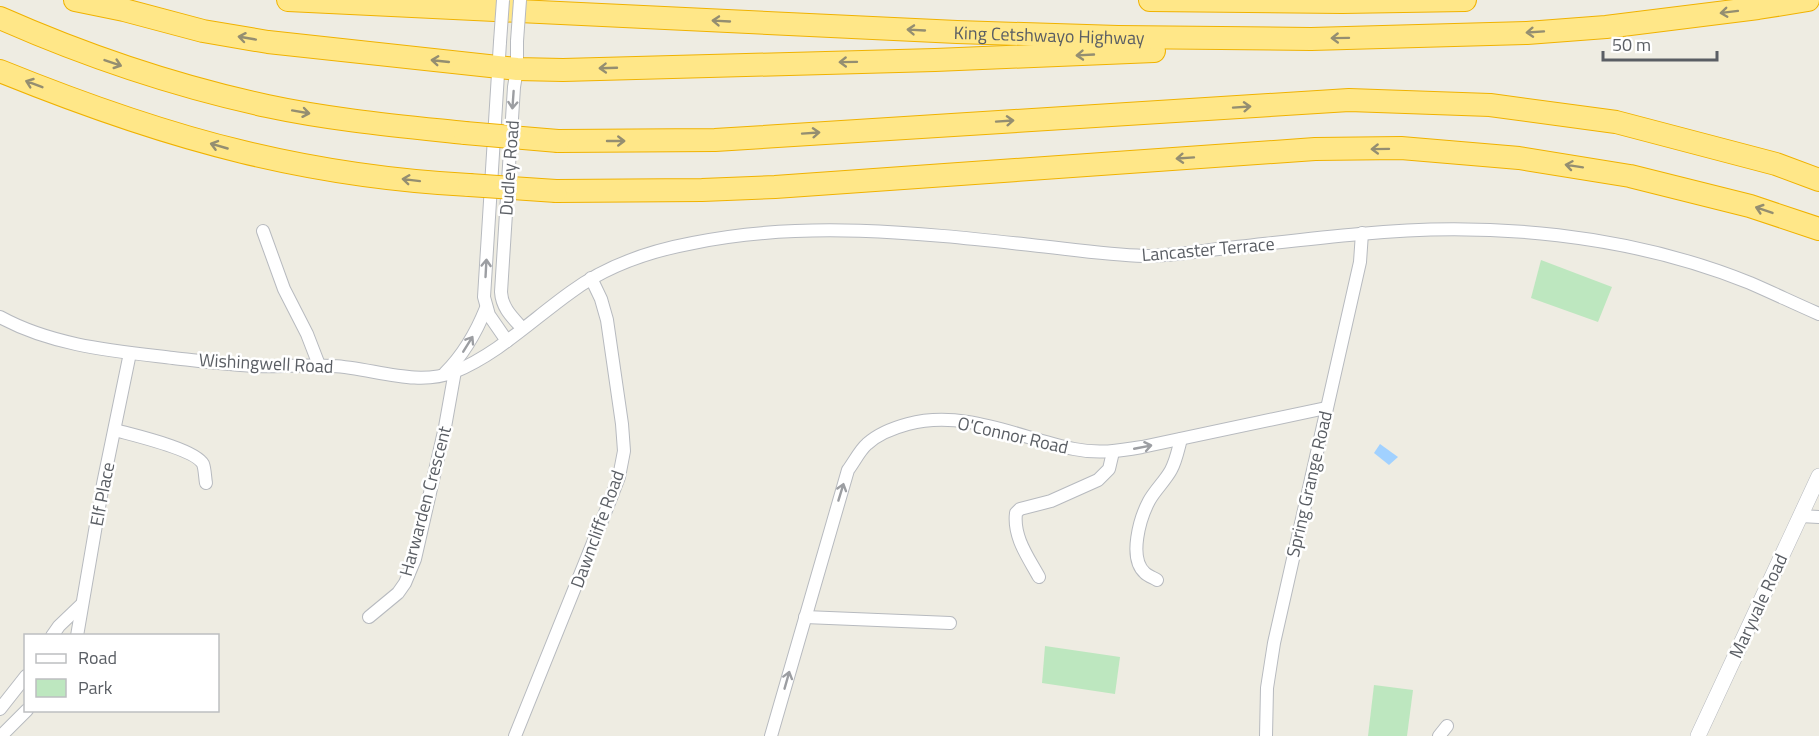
<svg xmlns="http://www.w3.org/2000/svg" width="1819" height="736" viewBox="0 0 1819 736" font-family="'Titillium Web',sans-serif">
<rect width="100%" height="100%" fill="#eeece2"/>
<g fill="#bde7bf">
<polygon points="1541,260 1612,287 1598,322 1531,298"/>
<polygon points="1045,646 1120,657 1115,694 1042,683"/>
<polygon points="1374,685 1413,690 1407,736 1368,736"/>
</g>
<polygon fill="#a1d1ff" points="1380,444 1398,457 1389,465 1374,453"/>
<g fill="none" stroke-linecap="round" stroke-linejoin="round">
<defs>
<g id="minor">
<path d="M 517,41 L 517,69 L 514,87 L 501,292 C 502,308 512,317 522,328"/>
<polyline points="500,42 484,297 489,315 507,341"/>
<polyline points="263,231 284,289 307,334 319,365"/>
<path d="M 0,317 C 53,346 114,351 173,358 C 201,361 230,365 258,366 C 283,367 308,364 333,366 C 373,368 416,387 454,372 C 498,354 533,319 571,292 C 606,266 650,251 693,243 C 804,220 920,233 1031,245 C 1069,249 1107,255 1144,256 C 1169,256 1194,252 1219,249 C 1266,244 1313,238 1360,234 C 1489,221 1629,234 1750,283 C 1773,293 1796,304 1819,314"/>
<path d="M 445,373 C 464,354 476,333 486,308"/>
<path d="M 115,430 C 133,435 195,449 203,464 C 205,469 205,478 206,483"/>
<polyline points="1800,516 1819,517"/>
<path d="M 1039,577 C 1028,557 1013,537 1016,513 L 1020,509 L 1051,501 L 1098,480 L 1109,469 L 1113,452"/>
<path d="M 1157,580 C 1154,578 1148,576 1145,573 C 1128,558 1140,518 1149,501 C 1155,490 1165,481 1171,470 C 1176,461 1178,450 1181,439"/>
<polyline points="369,617 398,593 405,583 415,559 445,427 455,371"/>
<polyline points="805,617 950,623"/>
<polyline points="52,636 59,626 82,604"/>
<polyline points="77,636 103,484 130,353"/>
<polyline points="0,709 26,676"/>
<polyline points="1,736 27,710"/>
<polyline points="515,736 609,503 619,477 624,451 622,424 607,320 601,299 591,278"/>
<path d="M 771,736 L 848,470 C 854,462 860,450 867,444 C 879,433 893,428 908,424 C 965,409 1019,438 1074,449 C 1097,454 1119,451 1142,447 L 1326,408"/>
<polyline points="1266,736 1267,688 1274,643 1360,262 1362,233"/>
<polyline points="1439,736 1447,726"/>
</g>
<polyline id="tertiary" points="1698,736 1819,476"/>
<g id="motorway">
<polyline points="75,0 124,10 203,31 268,42 517,69 563,70 935,60 1154,51"/>
<path id="s1" d="M 288,0 L 957,32 L 1118,37 L 1311,39 L 1527,33 L 1606,27 L 1758,8 L 1808,0"/>
<polyline points="1150,0 1342,2 1465,0"/>
<path d="M 0,18 C 86,56 175,86 267,106 C 332,120 399,126 465,133"/>
<path d="M 0,71 C 79,103 160,132 243,152 C 317,170 394,181 469,185"/>
<polyline points="558,141 715,140 1349,100 1490,105 1616,122 1776,164 1819,180"/>
<polyline points="556,191 702,190 775,187 1315,149 1401,148 1519,158 1630,176 1750,206 1819,229"/>
</g>
</defs>
<use href="#minor" stroke="#b7babf" stroke-width="14"/>
<use href="#tertiary" stroke="#b7babf" stroke-width="16"/>
<use href="#motorway" stroke="#f0b200" stroke-width="24"/>
<use href="#minor" stroke="#fff" stroke-width="12"/>
<use href="#tertiary" stroke="#fff" stroke-width="15"/>
<use href="#motorway" stroke="#ffe788" stroke-width="22"/>
<defs>
<g id="minor-bridge">
<polyline points="517,41 520,0"/>
<polyline points="500,42 503,0"/>
</g>
<g id="motorway-bridge">
<polyline points="465,133 558,141"/>
<polyline points="469,185 556,191"/>
</g>
</defs>
<use href="#minor-bridge" stroke="#b7babf" stroke-width="14" stroke-linecap="butt"/>
<use href="#motorway-bridge" stroke="#f0b200" stroke-width="24" stroke-linecap="butt"/>
<use href="#minor-bridge" stroke="#fff" stroke-width="12"/>
<use href="#motorway-bridge" stroke="#ffe788" stroke-width="22"/>
</g>
<defs><path id="oneway-shaft" d="M-6 0H5M1.5-3L5.5 0L1.5 3" fill="none" stroke-width="1.6" stroke-linecap="round" stroke-linejoin="round" transform="scale(1.5)"/></defs>
<g stroke="#948e71">
<use href="#oneway-shaft" transform="translate(1729 12) rotate(173)"/>
<use href="#oneway-shaft" transform="translate(721 21) rotate(-177)"/>
<use href="#oneway-shaft" transform="translate(916 30) rotate(-177)"/>
<use href="#oneway-shaft" transform="translate(1535 32) rotate(176)"/>
<use href="#oneway-shaft" transform="translate(247 38) rotate(-170)"/>
<use href="#oneway-shaft" transform="translate(1340 38) rotate(179)"/>
<use href="#oneway-shaft" transform="translate(1085 55) rotate(177)"/>
<use href="#oneway-shaft" transform="translate(440 61) rotate(-174)"/>
<use href="#oneway-shaft" transform="translate(848 62) rotate(179)"/>
<use href="#oneway-shaft" transform="translate(113 63) rotate(19)"/>
<use href="#oneway-shaft" transform="translate(608 68) rotate(178)"/>
<use href="#oneway-shaft" transform="translate(34 84) rotate(-159)"/>
<use href="#oneway-shaft" transform="translate(1242 107) rotate(-4)"/>
<use href="#oneway-shaft" transform="translate(301 112) rotate(10)"/>
<use href="#oneway-shaft" transform="translate(1005 121) rotate(-4)"/>
<use href="#oneway-shaft" transform="translate(811 133) rotate(-4)"/>
<use href="#oneway-shaft" transform="translate(616 141)"/>
<use href="#oneway-shaft" transform="translate(219 146) rotate(-164)"/>
<use href="#oneway-shaft" transform="translate(1380 149) rotate(179)"/>
<use href="#oneway-shaft" transform="translate(1185 158) rotate(176)"/>
<use href="#oneway-shaft" transform="translate(1574 166) rotate(-171)"/>
<use href="#oneway-shaft" transform="translate(411 180) rotate(-173)"/>
<use href="#oneway-shaft" transform="translate(1764 210) rotate(-161)"/>
</g>
<g stroke="#9c9ea2">
<use href="#oneway-shaft" transform="translate(513 100) rotate(94)"/>
<use href="#oneway-shaft" transform="translate(486 268) rotate(-87)"/>
<use href="#oneway-shaft" transform="translate(468 344) rotate(-58)"/>
<use href="#oneway-shaft" transform="translate(1143 447) rotate(-11)"/>
<use href="#oneway-shaft" transform="translate(841 492) rotate(-73)"/>
<use href="#oneway-shaft" transform="translate(787 680) rotate(-74)"/>
</g>
<g text-anchor="middle" dominant-baseline="central" stroke-width="5" stroke-linejoin="round" paint-order="stroke">
<g font-size="18" fill="#5a5e64" stroke="#fff">
<text stroke="none"><textPath href="#s1" startOffset="762">King Cetshwayo Highway</textPath></text>
<text transform="translate(509 168) rotate(-86)">Dudley Road</text>
<text transform="translate(1208 249) rotate(-5)">Lancaster Terrace</text>
<text transform="translate(266 363) rotate(3)">Wishingwell Road</text>
<text transform="translate(1013 435) rotate(13)">O'Connor Road</text>
<text transform="translate(1309 484) rotate(-77)">Spring Grange Road</text>
<text transform="translate(102 494) rotate(-79)">Elf Place</text>
<text transform="translate(425 501) rotate(-75)">Harwarden Crescent</text>
<text transform="translate(597 529) rotate(-70)">Dawncliffe Road</text>
<text transform="translate(1758 606) rotate(-65)">Maryvale Road</text>
</g>
</g>
<rect x="24" y="634" width="195" height="78" fill="#ffffff" stroke="#bdbfc1" stroke-width="1.5"/>
<rect x="36" y="654" width="30" height="9" fill="#ffffff" stroke="#bdbfc1" stroke-width="1.5"/>
<text x="78" y="664" font-size="18" fill="#5a5e64">Road</text>
<rect x="36" y="679" width="30" height="18" fill="#bde7bf" stroke="#bdbfc1" stroke-width="1.5"/>
<text x="78" y="694" font-size="18" fill="#5a5e64">Park</text>
<path d="M1603 51v9h114v-9" fill="none" stroke="#5a5e64" stroke-width="3"/>
<text x="1612" y="51" font-size="18" fill="#5a5e64" stroke="#ffffff" stroke-width="4.5" paint-order="stroke">50 m</text>
</svg>
